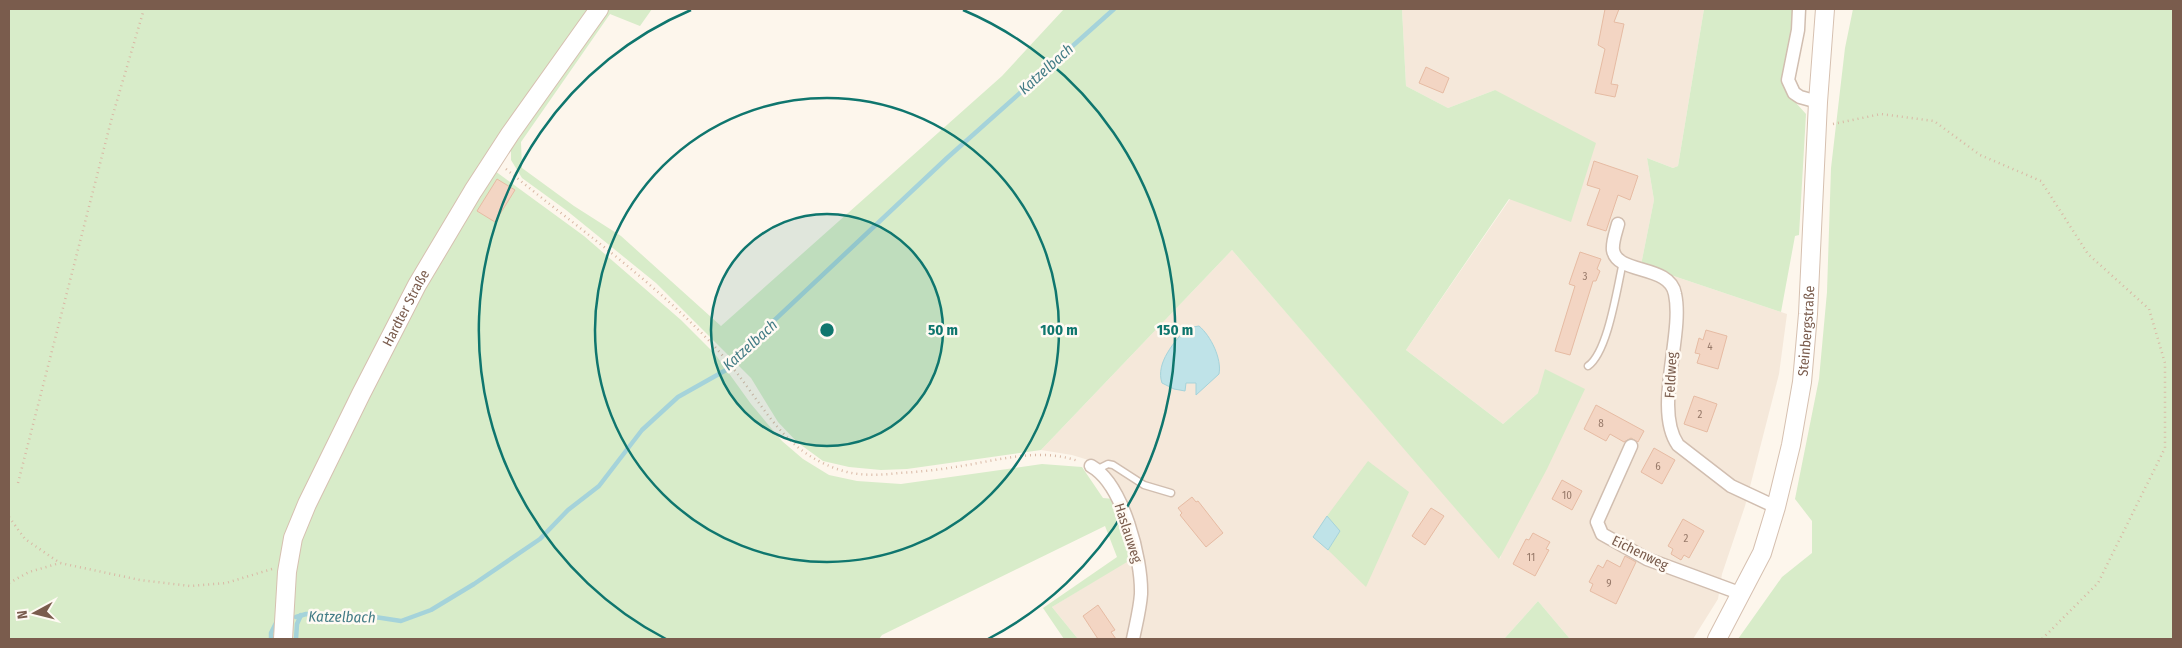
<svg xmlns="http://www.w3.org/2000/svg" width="2182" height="648" viewBox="0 0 2182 648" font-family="'Fira Sans Condensed',sans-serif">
<rect width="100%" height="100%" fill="#fdf6ec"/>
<polygon fill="#f5e8da" points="1402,9 1704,9 1678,166 1673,168 1647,158 1654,200 1641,265 1787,314 1779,374 1745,506 1722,574 1718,599 1693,639 1570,639 1538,601 1504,639 1078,639 1052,607 1140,553 1108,472 1098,463 1072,455 1041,450 1232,250 1500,559 1538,393 1503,424 1406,350 1510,199 1495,90 1448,108 1406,86"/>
<g fill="#d8ecc9">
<polygon points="9,9 591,9 491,148 296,514 282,552 277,599 277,639 9,639"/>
<polygon points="606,9 652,9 640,26 610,14 521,142 522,168 574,206 621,236 721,326 1002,76 1064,9 1402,9 1406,86 1448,108 1495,90 1596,143 1571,222 1509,199 1406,350 1503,424 1538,393 1545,369 1585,389 1547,469 1499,559 1232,250 1041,450 907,469 881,470 849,467 823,461 797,442 778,422 751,378 656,283 566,210 522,178 511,160 511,144"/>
<polygon points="1704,9 1796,9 1783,84 1787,93 1806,114 1799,235 1795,236 1781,312 1641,265 1654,200 1647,158 1673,168 1678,166"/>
<polygon points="1853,9 2173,9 2173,639 1738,639 1782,577 1812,553 1812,521 1795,499 1819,379 1827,292 1831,168 1845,48"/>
<polygon points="495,171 584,236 681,320 715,354 751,404 782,441 803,459 829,475 857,481 901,484 1042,464 1082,467 1103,498 1114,499 1125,531 1132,559 1052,607 1078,639 1064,639 1043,608 1117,557 1105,526 882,635 879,639 289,639 292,596 301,536 425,282"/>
<polygon points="1368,461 1409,492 1366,587 1328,550 1340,531 1327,516"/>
<polygon points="1538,601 1570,639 1504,639"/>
</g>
<g fill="#bfe3e8" stroke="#a5d3da">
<path d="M 1199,326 C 1211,336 1222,359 1219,374 L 1196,395 L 1196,383 L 1186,383 L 1185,391 L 1174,389 L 1162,383 C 1155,363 1175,341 1187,328 Z"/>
<polygon points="1327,516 1340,531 1328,550 1313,537"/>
</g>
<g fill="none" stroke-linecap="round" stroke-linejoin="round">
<g stroke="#a5d3da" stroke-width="4.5">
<polyline points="296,617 306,614 362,615 401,621 431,610 474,584 540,539 568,510 599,486 642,430 678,397 726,370 747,346 947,158 1114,9"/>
<polyline points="271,639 271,633 276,623"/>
<polyline points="296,639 297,624 301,615"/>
</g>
</g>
<g fill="#f3d5c3" stroke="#e6bba3">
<polygon points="1605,9 1619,9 1614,22 1624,24 1611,84 1618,85 1615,97 1595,93 1605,49 1598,45"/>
<polygon points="1426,67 1449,78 1443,93 1419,83"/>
<polygon points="1594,161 1638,176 1630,200 1618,195 1606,231 1587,225 1600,189 1587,185"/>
<polygon points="497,179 515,190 495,222 477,211"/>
<polygon points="1580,252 1601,259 1597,269 1600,271 1596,281 1593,281 1570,355 1555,351 1575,286 1569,284"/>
<polygon points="1706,330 1727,336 1718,369 1697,363 1700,354 1695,353 1699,338 1703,340"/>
<polygon points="1694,396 1717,404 1707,432 1684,424"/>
<polygon points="1596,405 1644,431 1638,442 1631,438 1624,442 1610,434 1606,441 1584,429"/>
<polygon points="1654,448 1675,460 1662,484 1641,472"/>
<polygon points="1562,480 1582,491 1572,510 1552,499"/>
<polygon points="1192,497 1196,502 1198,501 1223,533 1206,547 1180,515 1182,513 1178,508"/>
<polygon points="1431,508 1444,516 1425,545 1412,536"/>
<polygon points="1683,519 1704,531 1689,558 1684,555 1681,560 1671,554 1673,549 1668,546"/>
<polygon points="1533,533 1550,542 1546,549 1549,550 1535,576 1513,564 1526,539 1529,540"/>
<polygon points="1625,556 1636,562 1616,604 1590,591 1593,584 1589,582 1598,565 1603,568 1607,560 1620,567"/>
<polygon points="1098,605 1115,630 1111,632 1116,639 1098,639 1083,616"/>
</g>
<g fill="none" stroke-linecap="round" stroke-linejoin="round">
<defs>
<g id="lane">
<path d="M 1588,366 C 1608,352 1617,288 1623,262"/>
<polyline points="1098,469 1108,464 1113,465 1144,485 1171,493"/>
</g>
<g id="street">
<polyline points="1799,9 1798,30 1788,80 1794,93 1800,97 1818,102"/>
<path d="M 1618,224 C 1616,232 1612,242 1613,250 C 1617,275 1670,264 1675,294 C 1684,335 1653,409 1678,445 L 1731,486 L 1776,507"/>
<polyline points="1631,446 1597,522 1602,534 1647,559 1742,594"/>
<path d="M 1091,466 C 1123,484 1142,559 1141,594 C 1140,609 1136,624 1133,639"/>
</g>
<g id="secondary">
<path id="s1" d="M 283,639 L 287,572 L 293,538 L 307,504 L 361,394 L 417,285 L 473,191 L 510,134 L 599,9"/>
<path id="s2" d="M 1717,639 L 1762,553 L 1776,507 L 1791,445 L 1802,382 L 1808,314 L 1818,102 L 1825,9"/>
</g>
</defs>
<use href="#lane" stroke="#d1beb0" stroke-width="9"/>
<use href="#street" stroke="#d1beb0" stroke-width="15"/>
<use href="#secondary" stroke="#d6c0b0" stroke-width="20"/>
<g stroke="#d9b8a5" stroke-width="2.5" stroke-dasharray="1 4" stroke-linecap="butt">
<polyline points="1833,124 1881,114 1934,121 1980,155 2041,181 2088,254 2149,309 2165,363 2165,448 2098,583 2042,639"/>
<path d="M 506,169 C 564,217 626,261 681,313 C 699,330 717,348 733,368 C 768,412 787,456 847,472 C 863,476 882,475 899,473 C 918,472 937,470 955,467 C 996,461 1038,447 1078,461"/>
<polyline points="18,483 111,121 144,9"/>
<polyline points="9,517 25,539 60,563 140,580 190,586 226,583 272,569"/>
<polyline points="9,583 29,572 60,563"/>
</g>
<use href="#lane" stroke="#fff" stroke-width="6"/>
<use href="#street" stroke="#fff" stroke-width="12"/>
<use href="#secondary" stroke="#fff" stroke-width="18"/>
</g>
<circle cx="827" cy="330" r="116" fill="#0f766e" fill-opacity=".12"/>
<g fill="none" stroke="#0f766e" stroke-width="2.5">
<circle cx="827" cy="330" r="116"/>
<circle cx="827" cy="330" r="232"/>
<path d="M666 639A348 348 0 0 1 691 10M963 10A348 348 0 0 1 988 639"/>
</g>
<g text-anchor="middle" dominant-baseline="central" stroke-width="5" stroke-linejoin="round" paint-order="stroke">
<g font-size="11" fill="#987a6a">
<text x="1585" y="276">3</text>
<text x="1710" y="346">4</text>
<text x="1700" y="414">2</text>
<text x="1601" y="423">8</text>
<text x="1658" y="466">6</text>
<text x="1567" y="495">10</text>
<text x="1686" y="538">2</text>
<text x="1531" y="557">11</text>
<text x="1609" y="583">9</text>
</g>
<g font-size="14" fill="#7a5c4d" stroke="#fffaf3">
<text stroke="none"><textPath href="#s1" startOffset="358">Hardter Straße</textPath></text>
<text stroke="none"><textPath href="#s2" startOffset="324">Steinbergstraße</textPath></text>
<text transform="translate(1671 375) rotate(-87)">Feldweg</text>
<text transform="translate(1128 533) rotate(72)">Haslauweg</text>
<text transform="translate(1640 553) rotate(26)">Eichenweg</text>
</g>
<g font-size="15" font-style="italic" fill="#437c86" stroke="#fffaf3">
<text transform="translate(1046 69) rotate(-42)">Katzelbach</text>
<text transform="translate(750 345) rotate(-42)">Katzelbach</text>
<text transform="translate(342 617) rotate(1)">Katzelbach</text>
</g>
</g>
<circle cx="827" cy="330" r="8" fill="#0f766e" stroke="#fffaf3" stroke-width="2.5"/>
<g font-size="15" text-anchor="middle" font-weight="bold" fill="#0f766e" stroke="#fffaf3" stroke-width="5" stroke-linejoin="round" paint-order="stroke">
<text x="943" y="335">50 m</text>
<text x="1059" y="335">100 m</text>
<text x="1175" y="335">150 m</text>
</g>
<rect width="2182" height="648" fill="none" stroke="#7a5c4d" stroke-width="20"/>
<g transform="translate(35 613) rotate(263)" stroke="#fffaf3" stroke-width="4" paint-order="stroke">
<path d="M0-4L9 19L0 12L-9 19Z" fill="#7a5c4d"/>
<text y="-8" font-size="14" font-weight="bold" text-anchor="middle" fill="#7a5c4d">N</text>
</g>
</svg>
